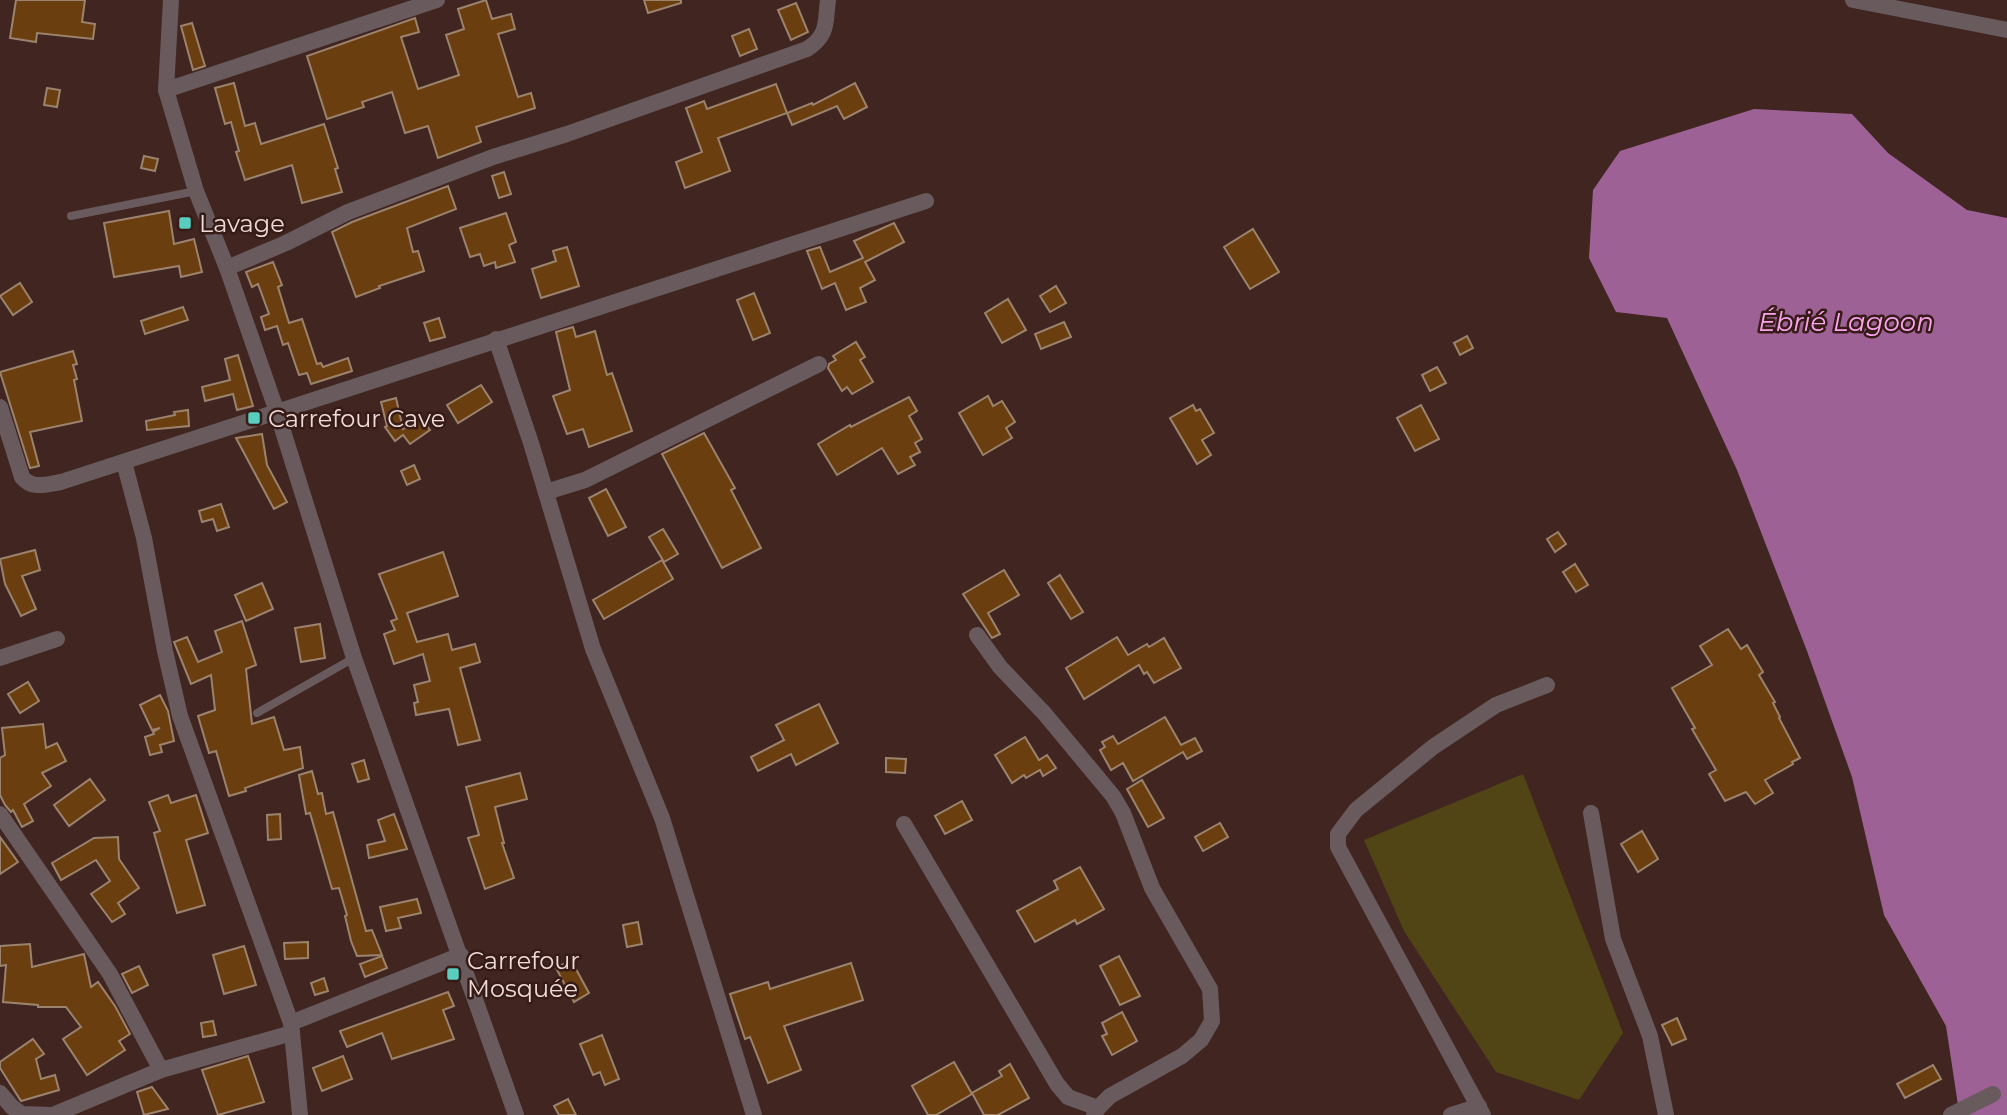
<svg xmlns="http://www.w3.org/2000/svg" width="2007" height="1115" viewBox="0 0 2007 1115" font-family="Montserrat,sans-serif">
<rect width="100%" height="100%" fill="#402520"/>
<polygon fill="#524515" points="1523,774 1623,1033 1579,1100 1496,1072 1404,931 1364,840"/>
<polygon fill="#9e6196" points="1754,109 1852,114 1888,153 1967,210 2007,218 2007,1115 1949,1115 1958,1105 1946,1026 1884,915 1852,777 1807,651 1737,470 1667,318 1616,312 1589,258 1593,190 1620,151"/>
<g fill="#6a3e0e" stroke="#9c836e" stroke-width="2">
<polygon points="16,0 85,0 82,22 95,24 93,39 37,33 36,42 10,38"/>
<polygon points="486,0 492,19 511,14 515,29 498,34 518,97 531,93 535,108 476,127 481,142 438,158 428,126 405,133 392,92 362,102 364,107 327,119 307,56 415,18 419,32 401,37 418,89 459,75 446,35 464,29 458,9"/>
<polygon points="644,0 681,0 681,3 648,13"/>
<polygon points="796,3 808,32 791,40 778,10"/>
<polygon points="192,23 205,66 193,70 181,26"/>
<polygon points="749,29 757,49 740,56 732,36"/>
<polygon points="234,83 245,126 255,123 261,144 324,124 338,168 335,169 342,192 302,203 292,165 245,180 236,152 239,151 231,122 225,124 215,88"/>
<polygon points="855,83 867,107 844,119 837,106 792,125 787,113 812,103 813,105"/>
<polygon points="776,84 787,113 718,138 730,171 685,188 676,162 702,152 686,108 704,101 707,109"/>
<polygon points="47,88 60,90 57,107 44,105"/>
<polygon points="144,156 158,159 155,171 141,168"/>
<polygon points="504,172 511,194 499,198 492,176"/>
<polygon points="448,186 456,209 407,228 413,252 418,251 424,271 379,286 380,288 356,297 332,232 352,222"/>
<polygon points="169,211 174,244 194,239 202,272 181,277 179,266 114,277 104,223"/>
<polygon points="506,213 516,242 509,245 515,262 496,268 495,262 484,266 480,254 470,257 460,228"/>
<polygon points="894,223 904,242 865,262 875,280 860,288 866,302 846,310 835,283 822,289 807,251 820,247 830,272 863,258 854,241"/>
<polygon points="1253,229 1279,272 1250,289 1224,247"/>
<polygon points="567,247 579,286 541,298 532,269 556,261 553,251"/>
<polygon points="273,262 282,285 278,287 289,323 302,319 317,364 321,363 323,367 348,358 352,371 311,384 307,373 299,375 288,343 283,345 277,326 265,330 261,317 269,314 258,284 252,287 246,272"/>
<polygon points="20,283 32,302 13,315 0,296"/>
<polygon points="1056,286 1066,303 1050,312 1040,296"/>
<polygon points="754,293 770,333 753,340 737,300"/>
<polygon points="1008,299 1026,330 1002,343 985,313"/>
<polygon points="183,307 188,320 145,334 141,321"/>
<polygon points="439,318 445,337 430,341 424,323"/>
<polygon points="1064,322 1071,337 1041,349 1035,334"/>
<polygon points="573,327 576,337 595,331 607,375 612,373 632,431 589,447 583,429 567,434 553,396 570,390 556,332"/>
<polygon points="1467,336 1473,348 1460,355 1454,343"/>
<polygon points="856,342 865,357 860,360 873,382 852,394 847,387 842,391 828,368 829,364 836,360 833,356"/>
<polygon points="73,351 77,364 73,365 77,379 74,380 82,421 30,432 39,466 30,468 0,372"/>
<polygon points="238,355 253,406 237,410 233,394 205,401 202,387 230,380 225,359"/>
<polygon points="1437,367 1446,383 1430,391 1422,375"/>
<polygon points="481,385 492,402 458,423 447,405"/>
<polygon points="988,396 993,406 1002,401 1015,422 1006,428 1012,438 983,455 959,413"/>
<polygon points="909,397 917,411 909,416 922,439 915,443 920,452 910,457 915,465 898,474 882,448 837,475 818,444 850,425 851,427"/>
<polygon points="396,398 403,429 420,417 430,430 410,444 403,435 395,441 385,427 387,426 381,402"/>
<polygon points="1193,405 1196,411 1200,409 1214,433 1202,440 1211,455 1197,464 1170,418"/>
<polygon points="1421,405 1439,439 1415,451 1397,418"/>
<polygon points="188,410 189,426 147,430 146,421 175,415 174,412"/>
<polygon points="704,433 735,488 731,490 761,548 722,568 662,454"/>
<polygon points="262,434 267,465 287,502 274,509 236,438"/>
<polygon points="414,465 420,479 407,485 401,471"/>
<polygon points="606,489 626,527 608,536 589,498"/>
<polygon points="221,504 229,527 217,531 213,519 202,522 199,511"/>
<polygon points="663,529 678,554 664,562 649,537"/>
<polygon points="1558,532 1566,544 1555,552 1547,539"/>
<polygon points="35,550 40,570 22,576 36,609 21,616 5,584 0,559"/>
<polygon points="443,552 458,596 407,613 417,642 448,634 452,650 475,644 480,662 460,668 480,740 458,745 449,709 416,715 414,703 418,702 414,685 430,681 423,654 394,664 384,634 395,630 391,621 397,619 379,574"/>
<polygon points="662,560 673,579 604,619 593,600"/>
<polygon points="1575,564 1588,585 1576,592 1563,572"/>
<polygon points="1004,570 1019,595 988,613 1000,634 992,638 963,594"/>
<polygon points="1060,575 1083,612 1071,619 1048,583"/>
<polygon points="262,583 273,609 246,621 235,595"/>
<polygon points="242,621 256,665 246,669 252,724 274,717 284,750 300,747 303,768 245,788 246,791 229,796 216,751 209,753 198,716 215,710 211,675 191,684 174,642 187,637 198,662 222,652 215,631"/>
<polygon points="320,624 325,658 301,662 295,628"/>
<polygon points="1728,629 1741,649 1747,645 1763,672 1759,675 1775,702 1773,703 1780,717 1779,718 1800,758 1792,762 1793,764 1765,780 1773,793 1755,804 1746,792 1725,801 1709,774 1716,770 1692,729 1695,728 1672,688 1712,665 1700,646"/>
<polygon points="1117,637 1128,655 1147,644 1149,647 1164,638 1181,668 1154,683 1147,672 1144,674 1139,665 1084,699 1066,668"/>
<polygon points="28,682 39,701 20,713 8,694"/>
<polygon points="160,695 168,711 174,741 160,745 162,752 150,755 145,737 154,734 153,732 160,728 152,730 140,705"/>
<polygon points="819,704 838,743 796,765 791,754 758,771 751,757 784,740 776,725"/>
<polygon points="1165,717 1181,745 1195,738 1202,751 1187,759 1183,752 1133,781 1123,763 1111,770 1100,750 1105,747 1102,742 1113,736 1118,744"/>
<polygon points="43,724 46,748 57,743 66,761 42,773 51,786 24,804 33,821 22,827 13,810 11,812 5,805 0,795 0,758 5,755 2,728"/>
<polygon points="1025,737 1039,760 1047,755 1056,768 1043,776 1040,770 1026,778 1024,775 1012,783 995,755"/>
<polygon points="886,758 906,759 905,773 886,772"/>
<polygon points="364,760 369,779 358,782 352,764"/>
<polygon points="312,771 318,794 322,793 326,814 333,812 366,931 372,930 382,955 357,956 351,941 345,916 347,915 339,888 332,889 310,813 306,814 299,775"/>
<polygon points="520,773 527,799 495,807 504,843 502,843 514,878 485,889 468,838 479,835 466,787"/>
<polygon points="90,779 105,800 69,826 54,805"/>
<polygon points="1142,780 1164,818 1148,827 1127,789"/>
<polygon points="168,795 171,803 196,795 208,833 186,840 205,905 177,913 154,833 160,831 149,802"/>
<polygon points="962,801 972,820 945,834 935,816"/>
<polygon points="280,814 281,839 268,840 267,815"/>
<polygon points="394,814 407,849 369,858 367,845 385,841 378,820"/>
<polygon points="1220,823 1228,837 1203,851 1195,837"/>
<polygon points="1642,831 1658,859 1638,872 1621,844"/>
<polygon points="0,837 18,862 0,874"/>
<polygon points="118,837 119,859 139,888 118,903 125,914 112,922 91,894 110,881 96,860 61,880 52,863 94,838"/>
<polygon points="1080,867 1104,909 1077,924 1075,920 1035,942 1017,911 1058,889 1054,881"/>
<polygon points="417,899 421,913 398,918 401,928 386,931 380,907"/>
<polygon points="638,922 642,944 627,947 623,925"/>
<polygon points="308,942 308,958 285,959 284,943"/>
<polygon points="30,944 32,967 84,954 91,987 98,982 115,1006 130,1034 119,1041 125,1050 87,1075 63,1039 81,1027 66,1007 38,1007 38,1005 3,1002 6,965 0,966 0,946"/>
<polygon points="244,946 256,985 224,994 213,955"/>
<polygon points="382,956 387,968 365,977 360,964"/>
<polygon points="1119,956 1140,996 1120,1005 1100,966"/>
<polygon points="571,960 589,993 574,1002 556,968"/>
<polygon points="851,963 863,1000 784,1026 801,1070 768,1083 750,1037 745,1039 730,994 768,982 770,989"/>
<polygon points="139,966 148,985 132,993 122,974"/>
<polygon points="324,978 328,991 315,995 311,983"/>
<polygon points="448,992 454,1006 443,1010 454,1039 392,1059 382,1033 347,1047 340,1031"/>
<polygon points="1122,1012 1137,1041 1112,1055 1102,1036 1107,1034 1102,1023"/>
<polygon points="1677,1018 1686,1039 1672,1045 1662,1025"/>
<polygon points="213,1021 216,1035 203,1037 201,1023"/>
<polygon points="602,1035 619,1079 605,1085 600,1072 593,1075 580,1044"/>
<polygon points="33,1039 44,1054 36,1059 41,1079 55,1075 59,1090 21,1101 0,1068 0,1062"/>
<polygon points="248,1056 264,1102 218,1115 202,1070"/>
<polygon points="343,1056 352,1079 322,1091 313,1068"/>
<polygon points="954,1062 972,1094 936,1115 928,1115 912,1086"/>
<polygon points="1010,1064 1029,1098 998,1115 984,1115 972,1093 1002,1076 999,1071"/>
<polygon points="1933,1065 1941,1079 1905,1098 1897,1084"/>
<polygon points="152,1087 168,1109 144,1115 137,1092"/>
<polygon points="568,1099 576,1115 559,1115 554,1106"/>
</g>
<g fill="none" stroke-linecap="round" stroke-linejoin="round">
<g stroke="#685a5d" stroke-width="8">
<polyline points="71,216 196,191"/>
<polyline points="257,713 354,658"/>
</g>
<g stroke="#685a5d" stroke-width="16">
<polyline points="171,0 166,90 196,191 227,268 277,412 354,658 516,1115"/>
<polyline points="1853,0 2007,30"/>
<polyline points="166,90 437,0"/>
<path d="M 227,268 L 286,243 L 348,212 L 493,157 L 567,134 L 807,49 C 829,35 825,22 828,0"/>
<polyline points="496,339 531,443 593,649 662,818 754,1115"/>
<path d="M 0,407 L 22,477 C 32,490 47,484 61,482 L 926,201"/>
<polyline points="546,492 585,480 819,364"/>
<polyline points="977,635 1000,667 1044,713 1113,796 1123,813 1152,888 1210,989 1212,1021 1201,1040 1182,1056 1110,1096 1098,1108 1094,1115"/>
<polyline points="0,658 57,639"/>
<polyline points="1591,813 1613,939 1650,1036 1666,1115"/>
<polyline points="0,814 110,974 161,1070"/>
<polyline points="904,824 1057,1084 1068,1097 1098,1108"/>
<polyline points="291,1023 461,955"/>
<polyline points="292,1033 300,1115"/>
<polyline points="0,1093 12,1107 22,1114 53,1115 161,1070 292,1033 291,1023 180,716 165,651 144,538 124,462"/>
<polyline points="1451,1115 1479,1106"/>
<polyline points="1483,1115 1338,847 1338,834 1356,810 1433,747 1496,705 1547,685"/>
<polyline points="1951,1115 1993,1094"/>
</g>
</g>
<g fill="#59cebf" stroke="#361b16" stroke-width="2.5">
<rect x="178" y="216" width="14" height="14" rx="3.5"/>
<rect x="247" y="411" width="14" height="14" rx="3.5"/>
<rect x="446" y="967" width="14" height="14" rx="3.5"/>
</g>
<g text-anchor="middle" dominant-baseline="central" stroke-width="5" stroke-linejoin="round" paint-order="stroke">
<g font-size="24" fill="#eedbd7" stroke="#361b16" text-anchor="start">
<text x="199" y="223">Lavage</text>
<text x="268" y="418">Carrefour Cave</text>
<text x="467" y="960">Carrefour<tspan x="467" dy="28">Mosquée</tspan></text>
</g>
<g font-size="26" font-style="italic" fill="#f9a4ed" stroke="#361b16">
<text x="1846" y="322">Ébrié Lagoon</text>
</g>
</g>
</svg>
